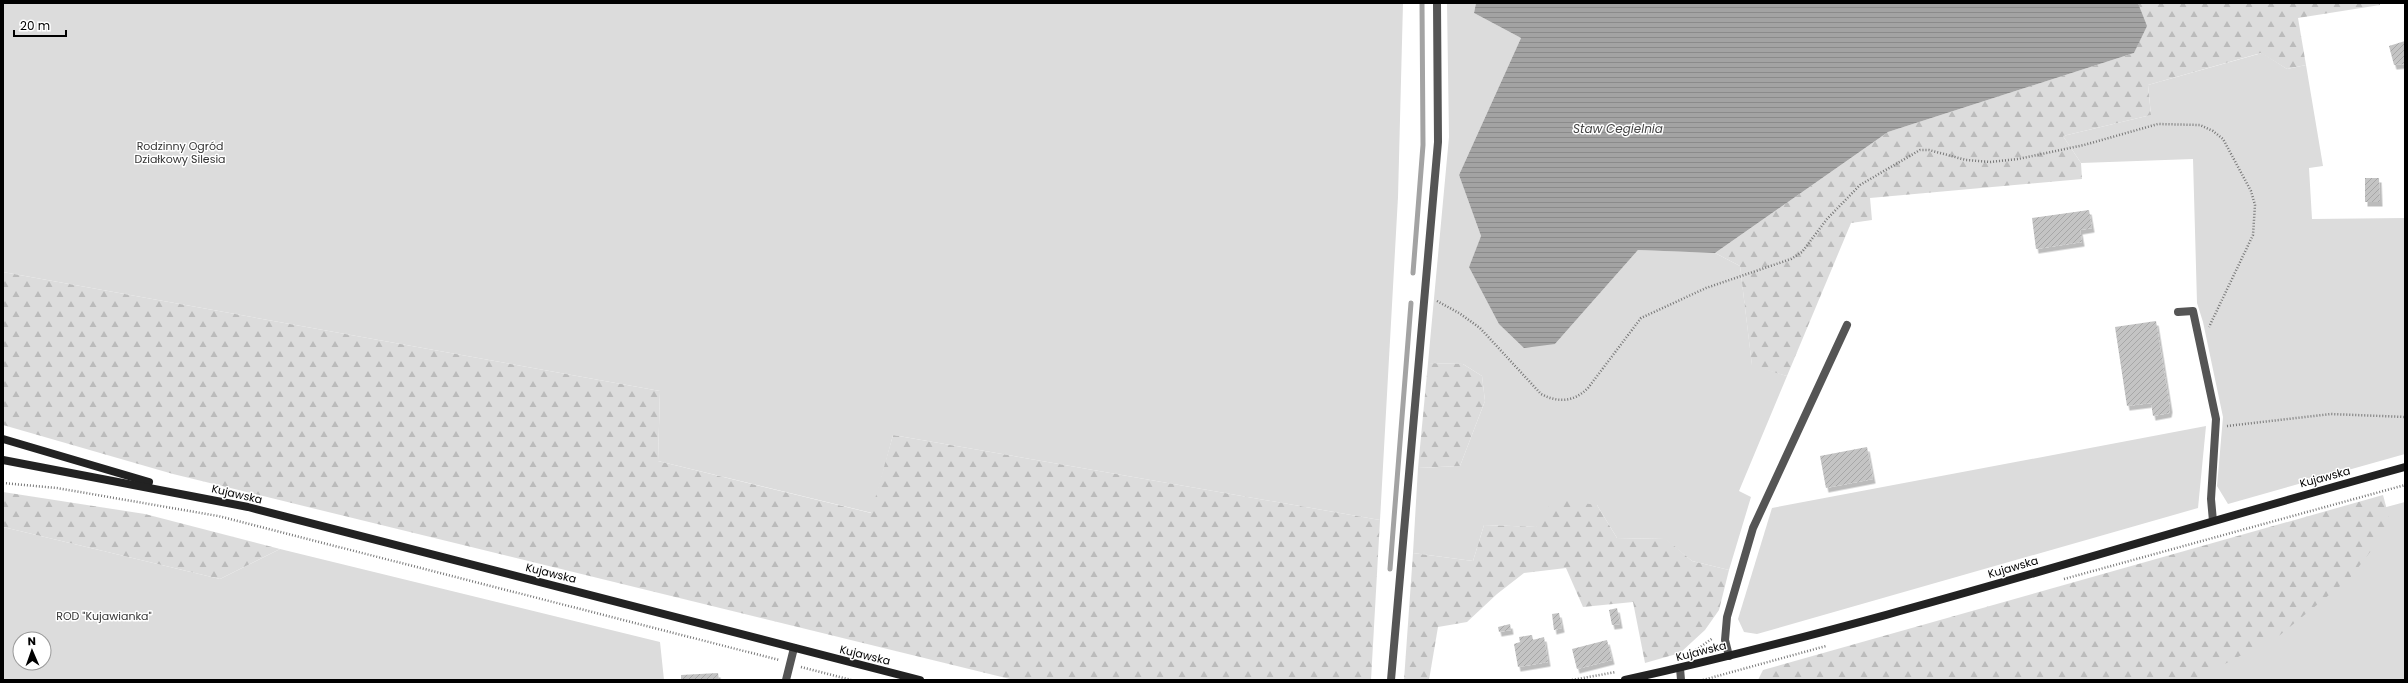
<svg xmlns="http://www.w3.org/2000/svg" width="2408" height="683" viewBox="0 0 2408 683" font-family="Poppins,sans-serif">
<defs>
<pattern id="forest-firs" width="22" height="20" patternUnits="userSpaceOnUse"><rect width="22" height="20" fill="#dcdcdc"/><path d="M5 1l3.5 6h-7zM16 11l3.5 6h-7z" fill="#bbb"/></pattern>
<pattern id="water-rules" width="6" height="5" patternUnits="userSpaceOnUse"><rect width="6" height="5" fill="#a3a3a3"/><path d="M0 2.5h6" fill="none" stroke="#8b8b8b"/></pattern>
<pattern id="building-hatch" width="6" height="6" patternUnits="userSpaceOnUse"><rect width="6" height="6" fill="#c4c4c4"/><path d="M-1 1l2-2M0 6l6-6M5 7l2-2" fill="none" stroke="#a7a7a7"/></pattern>
<filter id="shadow"><feDropShadow dx="2.5" dy="4.5" stdDeviation="0" flood-color="#0004"/></filter>
</defs>
<rect width="100%" height="100%" fill="#fff"/>
<g fill="#dcdcdc" fill-rule="evenodd">
<polygon points="3,3 1403,3 1398,197 1380,520 893,435 872,513 658,461 660,391 3,272"/>
<polygon points="1447,3 1476,3 1474,13 1521,38 1459,175 1481,236 1469,267 1555,344 1638,250 1715,253 1740,266 1752,365 1787,376 1739,491 1751,497 1729,570 1692,561 1665,539 1617,538 1597,505 1536,527 1484,525 1473,561 1413,553 1418,468 1460,466 1485,401 1482,376 1463,364 1428,363 1449,137"/>
<polygon points="2262,53 2287,69 2306,65 2323,166 2309,168 2312,219 2405,218 2405,454 2228,504 2217,486 2223,417 2203,322 2197,303 2193,159 2081,163 2063,136 2151,115 2148,85"/>
<polygon points="2206,426 2198,508 1757,634 1744,632 1738,619 1772,508"/>
<polygon points="2405,502 2405,680 1789,680 1787,668"/>
<path d="M 3,527 L 220,579 L 280,549 L 660,642 L 664,680 L 3,680 ZM 20,639 L 44,639 L 44,663 L 20,663 Z"/>
</g>
<g fill="url(#forest-firs)">
<polygon points="2138,3 2380,3 2380,5 2298,18 2306,65 2287,69 2261,53 2148,85 2151,115 2063,136 2081,163 2082,179 1870,198 1872,220 1851,223 1787,376 1752,366 1740,266 1715,253 1888,132 2134,53 2146,26"/>
<polygon points="3,272 660,391 658,461 871,513 893,435 1380,520 1371,680 1014,680 173,474 3,425"/>
<polygon points="1428,363 1463,364 1482,376 1485,401 1460,466 1418,468"/>
<polygon points="3,492 145,514 280,549 220,579 3,527"/>
<polygon points="2383,495 2391,525 2350,578 2280,635 2198,678 2190,680 1758,680 1763,670"/>
<polygon points="1553,499 1597,505 1617,538 1666,539 1692,561 1729,570 1719,610 1705,630 1680,653 1645,663 1633,602 1583,607 1566,568 1524,573 1497,594 1467,622 1438,627 1429,680 1404,680 1413,553 1473,561 1484,525 1536,527"/>
</g>
<polygon fill="url(#water-rules)" points="1476,3 2138,3 2147,26 2134,53 1888,132 1715,253 1638,250 1555,344 1524,348 1499,324 1469,267 1481,236 1459,175 1521,38 1474,13"/>
<g fill="none" stroke-linecap="round" stroke-linejoin="round">
<g stroke="#a3a3a3" stroke-width="5">
<polyline points="1413,273 1423,145 1422,3"/>
<polyline points="1390,569 1411,303"/>
</g>
</g>
<g fill="url(#building-hatch)" filter="url(#shadow)">
<polygon points="2405,41 2405,64 2394,65 2389,46"/>
<polygon points="2365,178 2379,178 2380,202 2365,202"/>
<polygon points="2089,210 2092,228 2080,230 2082,242 2036,249 2032,218"/>
<polygon points="2156,321 2170,408 2169,413 2153,416 2151,403 2127,406 2115,327"/>
<polygon points="1867,447 1873,479 1826,488 1820,456"/>
<polygon points="1617,608 1620,624 1612,625 1609,610"/>
<polygon points="1559,613 1562,628 1554,630 1552,614"/>
<polygon points="1510,624 1511,630 1499,632 1498,627"/>
<polygon points="1532,635 1533,640 1544,637 1548,662 1518,667 1514,644 1520,642 1519,637"/>
<polygon points="1607,640 1612,660 1577,669 1572,649"/>
<polygon points="718,673 719,680 681,680 681,675"/>
</g>
<g fill="none" stroke-linecap="round" stroke-linejoin="round">
<g stroke="#777" stroke-width="2.5" stroke-dasharray="1 2" stroke-linecap="butt">
<path d="M 1437,301 L 1459,313 L 1480,328 L 1541,394 C 1558,403 1574,402 1588,388 L 1641,318 L 1706,288 L 1791,259 L 1802,252 L 1827,219 L 1860,185 L 1920,150 L 1929,150 L 1966,160 L 1990,162 L 2018,159 L 2084,145 L 2158,124 L 2200,125 L 2213,131 L 2223,139 L 2251,191 L 2255,205 L 2253,235 L 2209,327"/>
<polyline points="2227,426 2331,414 2405,417"/>
<polyline points="3,483 57,488 218,516 779,660"/>
<polyline points="2064,579 2405,485"/>
<polyline points="1696,650 1713,638"/>
<polyline points="801,667 851,680"/>
<polyline points="1572,680 1616,672"/>
<polyline points="1703,680 1826,646"/>
</g>
<g stroke="#555" stroke-width="8">
<polyline points="2178,312 2193,311 2216,419 2211,499 2213,521"/>
<polyline points="1729,656 1725,640 1727,617 1753,528 1847,325"/>
<polyline points="1391,680 1438,142 1437,3"/>
</g>
<g stroke="#555" stroke-width="8">
<polyline points="1680,668 1681,680"/>
<polyline points="786,680 794,648"/>
</g>
<g stroke="#222" stroke-width="8">
<polyline points="3,439 149,482"/>
<polyline points="3,460 248,507 920,680"/>
<path d="M 1625,680 C 1888,622 2145,538 2405,467"/>
</g>
</g>
<g text-anchor="middle" dominant-baseline="central" stroke-width="3" stroke-linejoin="round" paint-order="stroke">
<g font-size="11" fill="#333" stroke="#fff">
<text x="180" y="146">Rodzinny Ogród<tspan x="180" dy="13">Działkowy Silesia</tspan></text>
<text x="104" y="616">ROD "Kujawianka"</text>
</g>
<g font-size="11" fill="#000" stroke="#fff">
<text transform="translate(2325 477) rotate(-15)">Kujawska</text>
<text transform="translate(237 494) rotate(13)">Kujawska</text>
<text transform="translate(2013 567) rotate(-16)">Kujawska</text>
<text transform="translate(551 573) rotate(14)">Kujawska</text>
<text transform="translate(1701 651) rotate(-14)">Kujawska</text>
<text transform="translate(865 655) rotate(14)">Kujawska</text>
</g>
<g font-size="12" font-style="italic" fill="#444" stroke="#fff">
<text x="1618" y="128">Staw Cegielnia</text>
</g>
</g>
<rect width="2408" height="683" fill="none" stroke="#000000" stroke-width="8"/>
<g transform="translate(32 651) rotate(358)"><circle r="19" fill="#ffffff" stroke="#999999"/>
<path d="M0-3L7 15L0 10L-7 15Z" fill="#000000"/>
<text y="-6" font-size="11" font-weight="bold" text-anchor="middle" fill="#000000">N</text>
</g>
<path d="M14 30v6h52v-6" fill="none" stroke="#000000" stroke-width="2"/>
<text x="20" y="30" font-size="12" fill="#000000" stroke="#ffffff" stroke-width="3" paint-order="stroke">20 m</text>
</svg>
